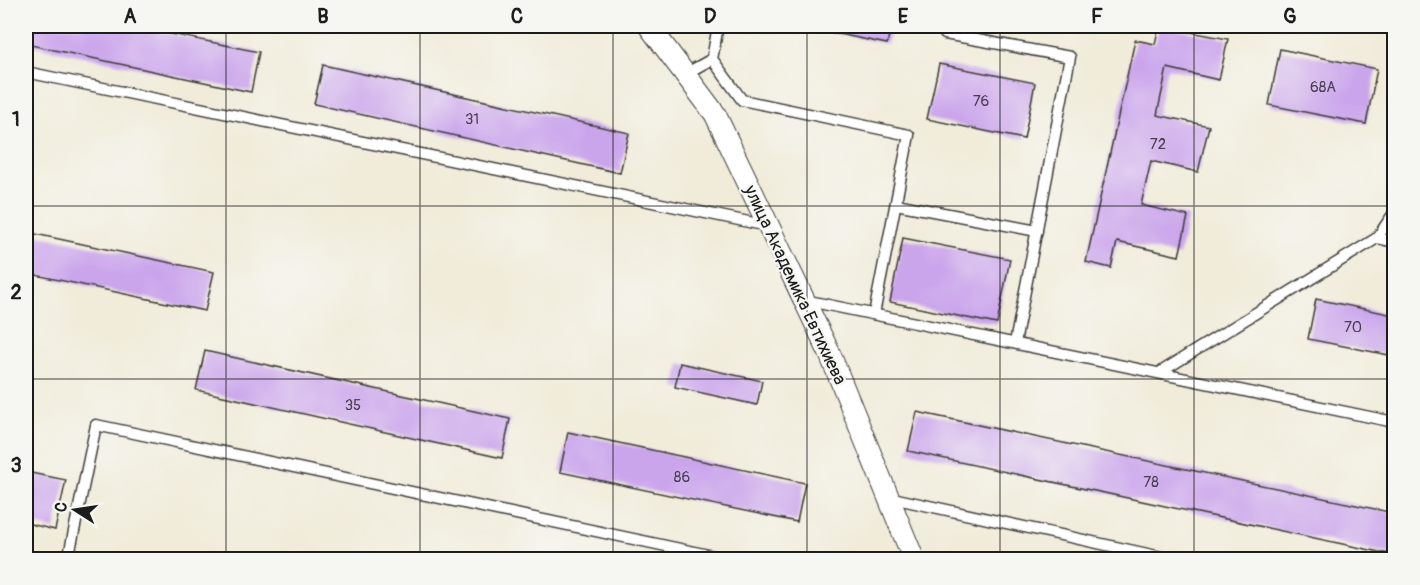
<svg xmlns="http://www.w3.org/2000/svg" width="1420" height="585" viewBox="0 0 1420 585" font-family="Pangolin,sans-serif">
<rect width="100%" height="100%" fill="#f6f6f2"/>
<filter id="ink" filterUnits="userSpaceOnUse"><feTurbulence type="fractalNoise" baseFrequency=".0167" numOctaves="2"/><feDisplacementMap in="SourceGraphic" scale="12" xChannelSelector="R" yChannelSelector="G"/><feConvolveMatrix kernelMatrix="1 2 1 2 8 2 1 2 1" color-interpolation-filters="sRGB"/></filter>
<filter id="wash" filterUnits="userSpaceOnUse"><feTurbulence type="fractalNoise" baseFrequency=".008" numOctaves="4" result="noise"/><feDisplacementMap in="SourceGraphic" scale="24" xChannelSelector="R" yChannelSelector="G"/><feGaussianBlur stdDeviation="1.35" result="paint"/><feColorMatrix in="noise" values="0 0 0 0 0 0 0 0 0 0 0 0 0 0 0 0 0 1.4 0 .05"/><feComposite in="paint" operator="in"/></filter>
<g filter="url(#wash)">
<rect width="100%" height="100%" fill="#f1ecda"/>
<g id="blocks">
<g fill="#cba5ec">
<polygon points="26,26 133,26 259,52 251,92 26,44"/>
<polygon points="801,26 891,26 887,44"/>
<polygon points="1159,26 1228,39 1219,80 1167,68 1157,115 1209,126 1198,172 1151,161 1141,205 1188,216 1179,256 1117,242 1111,268 1086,262 1135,40 1155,44"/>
<polygon points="1280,49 1377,69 1366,124 1269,105"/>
<polygon points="939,64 1035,83 1024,139 927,119"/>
<polygon points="323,65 629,133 620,173 314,104"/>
<polygon points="26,232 214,272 205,311 26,273"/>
<polygon points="903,238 1010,259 997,324 890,302"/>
<polygon points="1316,299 1394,315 1394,356 1308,339"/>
<polygon points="205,351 510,419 502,458 196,390"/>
<polygon points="680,363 762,381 757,405 675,387"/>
<polygon points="917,412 1394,513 1394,555 908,451"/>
<polygon points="568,432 805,483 797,522 560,472"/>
<polygon points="26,472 66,480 55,530 26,523"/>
</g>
</g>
</g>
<g filter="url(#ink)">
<use href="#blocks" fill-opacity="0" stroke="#3c3b38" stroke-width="1.5"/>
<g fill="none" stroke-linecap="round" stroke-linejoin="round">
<defs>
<g id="service">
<polyline points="718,26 712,59 742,100 909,135 874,314"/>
<polyline points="941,26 945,34 1070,57 1015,343"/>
<polyline points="26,72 768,226"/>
<polyline points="685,74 712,59"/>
<polyline points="896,204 1037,231"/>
<polyline points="1377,238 1394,242"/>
<polyline points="804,300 1394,422"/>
<polyline points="1159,373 1377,238 1394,213"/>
<polyline points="888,497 1175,560"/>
<polyline points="68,560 96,425 732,560"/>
</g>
<polyline id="minor" points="649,26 715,114 829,352 914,560"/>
</defs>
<use href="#service" stroke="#3c3b38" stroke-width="13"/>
<use href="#minor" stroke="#3c3b38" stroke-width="23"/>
<use href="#service" stroke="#fff" stroke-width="10"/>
<use href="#minor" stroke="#fff" stroke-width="21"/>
</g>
</g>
<path fill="none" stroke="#1c1c1c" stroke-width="1.5" stroke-opacity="0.55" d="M 226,26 L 226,560M 420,26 L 420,560M 613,26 L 613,560M 807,26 L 807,560M 1000,26 L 1000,560M 1194,26 L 1194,560M 26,206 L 1394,206M 26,379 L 1394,379"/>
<g text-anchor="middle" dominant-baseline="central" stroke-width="4.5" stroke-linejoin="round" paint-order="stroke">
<g font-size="15" fill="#483e50">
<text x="1323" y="87">68А</text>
<text x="981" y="101">76</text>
<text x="472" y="119">31</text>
<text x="1158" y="144">72</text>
<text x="1353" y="327">70</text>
<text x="353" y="405">35</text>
<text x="682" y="477">86</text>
<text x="1151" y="482">78</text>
</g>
<g font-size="18" fill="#1c1c1c" stroke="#f6f6f2">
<text transform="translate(795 285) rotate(65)">улица Академика Евтихиева</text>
</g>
</g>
<rect width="1420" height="585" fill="none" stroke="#f6f6f2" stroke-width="66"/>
<g transform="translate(75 510) rotate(282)" stroke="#f6f6f2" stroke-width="4.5" paint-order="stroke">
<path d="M0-4.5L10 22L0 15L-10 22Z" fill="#1c1c1c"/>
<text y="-9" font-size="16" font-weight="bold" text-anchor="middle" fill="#1c1c1c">С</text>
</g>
<rect x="33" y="33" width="1354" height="519" fill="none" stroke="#1c1c1c" stroke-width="2"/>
<g font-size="20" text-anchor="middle" font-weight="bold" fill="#1c1c1c">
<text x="130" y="23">A</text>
<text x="323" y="23">B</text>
<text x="517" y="23">C</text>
<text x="710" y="23">D</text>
<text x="903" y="23">E</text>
<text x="1097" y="23">F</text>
<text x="1290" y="23">G</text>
<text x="16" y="126">1</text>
<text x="16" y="299">2</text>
<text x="16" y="472">3</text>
</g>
</svg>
